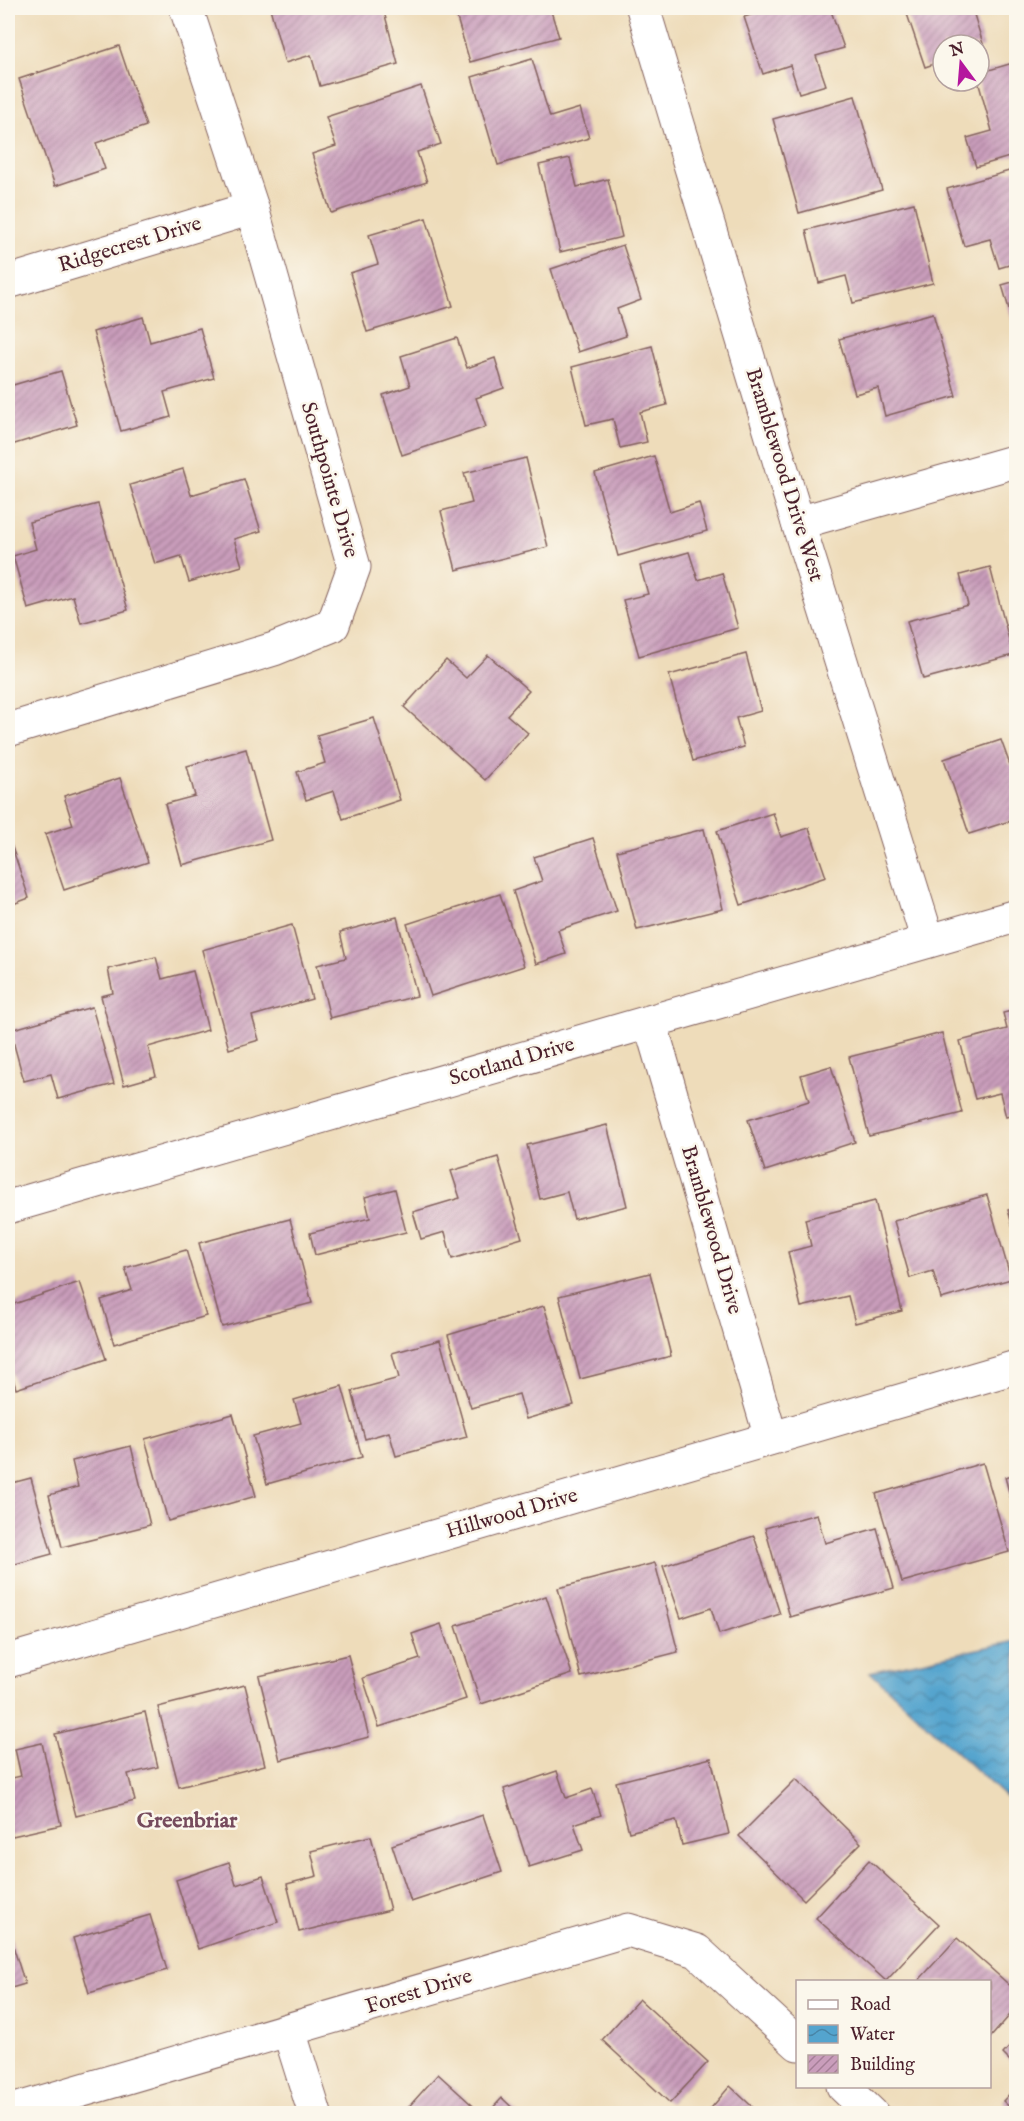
<svg xmlns="http://www.w3.org/2000/svg" width="1024" height="2121" viewBox="0 0 1024 2121" font-family="'IM FELL English',serif">
<defs>
<pattern id="water-waves" width="16" height="10" patternUnits="userSpaceOnUse" patternTransform="scale(1.5)"><rect width="16" height="10" fill="#54a4ce"/><path d="M0 5q4-4 8 0t8 0" fill="none" stroke="#4885a7"/></pattern>
<pattern id="building-hatch" width="6" height="6" patternUnits="userSpaceOnUse" patternTransform="scale(1.5)"><rect width="6" height="6" fill="#c99dbb"/><path d="M-1 1l2-2M0 6l6-6M5 7l2-2" fill="none" stroke="#a57f98"/></pattern>
</defs>
<rect width="100%" height="100%" fill="#fbf7ec"/>
<filter id="ink" filterUnits="userSpaceOnUse"><feTurbulence type="fractalNoise" baseFrequency=".0167" numOctaves="2"/><feDisplacementMap in="SourceGraphic" scale="12" xChannelSelector="R" yChannelSelector="G"/><feConvolveMatrix kernelMatrix="1 2 1 2 8 2 1 2 1" color-interpolation-filters="sRGB"/></filter>
<filter id="wash" filterUnits="userSpaceOnUse"><feTurbulence type="fractalNoise" baseFrequency=".008" numOctaves="4" result="noise"/><feDisplacementMap in="SourceGraphic" scale="24" xChannelSelector="R" yChannelSelector="G"/><feGaussianBlur stdDeviation="1.35" result="paint"/><feColorMatrix in="noise" values="0 0 0 0 0 0 0 0 0 0 0 0 0 0 0 0 0 1.4 0 .05"/><feComposite in="paint" operator="in"/></filter>
<g filter="url(#wash)">
<rect width="100%" height="100%" fill="#eedcba"/>
<polygon fill="url(#water-waves)" stroke="#4f627c" stroke-width="1.5" points="1016,1641 1016,1807 870,1672"/>
<g id="blocks">
<g fill="url(#building-hatch)">
<polygon points="270,8 383,8 398,64 320,86 311,55 285,63"/>
<polygon points="454,8 550,8 559,37 470,62"/>
<polygon points="773,8 830,8 844,48 816,56 826,85 799,93 790,65 763,74 744,17"/>
<polygon points="905,8 972,8 984,47 979,49 979,45 943,45 943,61 925,67"/>
<polygon points="119,46 146,126 96,143 105,169 55,186 19,79"/>
<polygon points="532,59 550,117 580,108 589,138 498,165 472,77"/>
<polygon points="1016,62 1016,155 976,167 967,138 992,131 978,81 979,73"/>
<polygon points="421,86 441,144 417,152 427,182 331,213 312,154 336,146 326,117"/>
<polygon points="855,96 882,190 799,213 773,119"/>
<polygon points="570,158 577,187 608,179 622,237 560,252 539,165"/>
<polygon points="1016,169 1016,263 999,268 990,239 964,246 947,189"/>
<polygon points="914,203 933,283 853,303 846,276 819,283 806,230"/>
<polygon points="426,218 453,306 367,332 350,273 378,264 369,235"/>
<polygon points="623,245 641,300 617,309 626,336 578,352 551,269"/>
<polygon points="1016,281 1016,333 1002,285"/>
<polygon points="933,313 956,396 885,416 878,388 855,394 839,339"/>
<polygon points="143,317 150,342 200,328 214,378 164,392 171,417 121,431 93,332"/>
<polygon points="457,338 467,368 495,358 504,388 476,398 486,427 402,455 383,395 410,386 401,356"/>
<polygon points="652,346 667,405 640,412 647,442 620,448 613,419 586,425 572,367"/>
<polygon points="8,370 13,385 61,371 77,425 8,446"/>
<polygon points="654,456 670,512 699,503 707,531 618,556 595,473"/>
<polygon points="526,458 548,547 456,570 441,511 472,503 464,473"/>
<polygon points="183,469 191,495 244,479 261,531 234,539 242,566 189,582 181,556 155,564 130,485"/>
<polygon points="98,504 128,610 81,623 73,596 28,609 13,556 36,549 29,522"/>
<polygon points="689,552 698,580 722,573 738,628 639,656 623,600 648,594 640,566"/>
<polygon points="990,567 1013,655 923,679 907,621 968,605 960,575"/>
<polygon points="746,654 761,711 736,718 744,747 693,761 669,675"/>
<polygon points="488,655 529,691 507,715 528,733 485,780 404,707 446,660 466,678"/>
<polygon points="374,718 400,800 343,819 334,791 306,800 297,772 325,763 317,735"/>
<polygon points="1001,740 1010,765 1016,762 1016,819 969,834 944,759"/>
<polygon points="246,749 271,840 182,865 165,804 195,796 187,766"/>
<polygon points="120,778 148,862 64,890 45,834 73,825 64,796"/>
<polygon points="773,813 781,837 809,828 826,877 741,905 717,831"/>
<polygon points="704,829 723,909 637,930 617,851"/>
<polygon points="8,835 29,898 8,906"/>
<polygon points="593,838 617,911 558,930 566,954 536,964 513,891 542,881 534,857"/>
<polygon points="500,894 524,966 431,996 407,924"/>
<polygon points="397,917 417,996 330,1018 317,965 346,958 340,932"/>
<polygon points="292,925 312,999 252,1016 259,1040 229,1049 202,950"/>
<polygon points="156,957 162,979 193,971 208,1030 148,1047 156,1076 124,1085 101,996 113,993 108,969"/>
<polygon points="92,1007 114,1084 58,1099 51,1074 24,1081 10,1030"/>
<polygon points="1016,1010 1016,1114 1006,1117 1000,1093 975,1099 960,1041 1007,1029 1003,1013"/>
<polygon points="942,1033 962,1113 869,1136 849,1057"/>
<polygon points="831,1066 855,1142 765,1171 748,1120 809,1101 801,1075"/>
<polygon points="607,1125 627,1206 574,1219 567,1192 540,1199 527,1145"/>
<polygon points="498,1157 522,1238 452,1259 445,1232 421,1239 413,1212 460,1198 451,1171"/>
<polygon points="395,1189 406,1232 315,1255 310,1233 370,1218 365,1197"/>
<polygon points="987,1195 1011,1279 941,1299 933,1271 910,1278 894,1221"/>
<polygon points="875,1201 902,1311 855,1323 848,1296 801,1307 788,1252 811,1246 805,1219"/>
<polygon points="1016,1208 1016,1238 1008,1210"/>
<polygon points="290,1219 312,1303 222,1327 199,1243"/>
<polygon points="186,1250 206,1316 114,1344 101,1300 132,1290 125,1268"/>
<polygon points="650,1273 671,1356 580,1379 559,1296"/>
<polygon points="80,1282 106,1359 16,1389 8,1362 8,1306"/>
<polygon points="544,1306 574,1405 526,1419 519,1394 471,1408 448,1335"/>
<polygon points="440,1340 467,1437 396,1456 389,1432 365,1439 352,1391 399,1378 392,1353"/>
<polygon points="342,1386 362,1457 267,1484 253,1436 301,1423 294,1400"/>
<polygon points="233,1414 256,1496 168,1521 145,1439"/>
<polygon points="131,1446 150,1525 62,1547 49,1495 78,1487 72,1461"/>
<polygon points="983,1463 1009,1552 902,1582 876,1494"/>
<polygon points="1016,1474 1016,1518 1005,1477"/>
<polygon points="31,1478 52,1554 8,1566 8,1484"/>
<polygon points="817,1514 825,1543 877,1528 894,1588 790,1617 765,1528"/>
<polygon points="754,1536 780,1614 719,1634 711,1608 681,1618 663,1566"/>
<polygon points="655,1563 678,1652 581,1677 558,1588"/>
<polygon points="546,1596 572,1674 481,1704 456,1626"/>
<polygon points="441,1624 466,1699 379,1727 363,1678 420,1659 412,1634"/>
<polygon points="348,1655 369,1737 280,1760 259,1676"/>
<polygon points="245,1685 265,1765 179,1787 158,1707"/>
<polygon points="145,1712 158,1767 128,1774 135,1801 76,1816 55,1734"/>
<polygon points="42,1743 61,1825 8,1837 8,1779 21,1776 15,1749"/>
<polygon points="711,1758 729,1834 682,1845 676,1820 629,1832 616,1782"/>
<polygon points="557,1771 566,1798 592,1789 601,1815 574,1824 583,1850 529,1867 504,1789"/>
<polygon points="796,1779 861,1843 804,1900 739,1836"/>
<polygon points="483,1815 502,1872 411,1902 392,1845"/>
<polygon points="371,1836 390,1910 299,1932 287,1884 317,1876 311,1851"/>
<polygon points="869,1860 939,1924 886,1981 816,1918"/>
<polygon points="229,1862 236,1885 263,1876 278,1922 198,1949 176,1880"/>
<polygon points="150,1915 167,1970 89,1993 73,1938"/>
<polygon points="8,1930 25,1984 8,1989"/>
<polygon points="957,1938 1016,1991 1016,2008 990,2038 990,1982 922,1982 920,1979"/>
<polygon points="639,1999 708,2062 670,2103 602,2040"/>
<polygon points="1016,2040 1016,2067 1003,2054"/>
<polygon points="438,2074 482,2114 407,2114 404,2112"/>
<polygon points="730,2086 760,2114 706,2114"/>
<polygon points="1016,2087 1016,2113 1003,2101"/>
<polygon points="502,2098 519,2114 487,2114"/>
</g>
</g>
</g>
<g filter="url(#ink)">
<use href="#blocks" fill-opacity="0" stroke="#83615d" stroke-width="1.5"/>
<g fill="none" stroke-linecap="round" stroke-linejoin="round">
<defs>
<g id="minor">
<polyline points="643,8 798,523 928,941"/>
<polyline points="8,282 252,208"/>
<polyline points="798,523 1016,461"/>
<polyline points="8,730 274,649 333,625 354,567 252,208 186,8"/>
<polyline points="650,1022 771,1438"/>
<polyline points="8,1207 1016,916"/>
<polyline points="8,1661 1016,1367"/>
<polyline points="289,2031 315,2114"/>
<polyline points="843,2086 872,2114"/>
<polyline points="8,2112 628,1930 697,1951 798,2044"/>
</g>
</defs>
<use href="#minor" stroke="#83615d" stroke-width="35"/>
<use href="#minor" stroke="#fff" stroke-width="33"/>
</g>
</g>
<g text-anchor="middle" dominant-baseline="central" stroke-width="5" stroke-linejoin="round" paint-order="stroke">
<g font-size="21" fill="#4a1f2b" stroke="#fbf7ec">
<text transform="translate(130 245) rotate(-17)">Ridgecrest Drive</text>
<text transform="translate(784 475) rotate(73)">Bramblewood Drive West</text>
<text transform="translate(329 480) rotate(74)">Southpointe Drive</text>
<text transform="translate(512 1062) rotate(-16)">Scotland Drive</text>
<text transform="translate(711 1230) rotate(74)">Bramblewood Drive</text>
<text transform="translate(512 1514) rotate(-16)">Hillwood Drive</text>
<text transform="translate(419 1992) rotate(-17)">Forest Drive</text>
</g>
<g font-size="22" font-weight="bold" fill="#764b5d" stroke="#fbf7ec">
<text x="187" y="1821">Greenbriar</text>
</g>
</g>
<rect width="1024" height="2121" fill="none" stroke="#fbf7ec" stroke-width="30"/>
<rect x="796" y="1980" width="195" height="108" fill="#fbf7ec" stroke="#b4a19f" stroke-width="1.5"/>
<rect x="808" y="2000" width="30" height="9" fill="#ffffff" stroke="#b4a19f" stroke-width="1.5"/>
<text x="850" y="2010" font-size="18" fill="#4a1f2b">Road</text>
<rect x="808" y="2025" width="30" height="18" fill="url(#water-waves)" stroke="#b4a19f" stroke-width="1.5"/>
<text x="850" y="2040" font-size="18" fill="#4a1f2b">Water</text>
<rect x="808" y="2055" width="30" height="18" fill="url(#building-hatch)" stroke="#b4a19f" stroke-width="1.5"/>
<text x="850" y="2070" font-size="18" fill="#4a1f2b">Building</text>
<g transform="translate(961 63) rotate(344)"><circle r="28" fill="#fbf7ec" stroke="#b4a19f" stroke-width="1.5"/>
<path d="M0-4.5L10 22L0 15L-10 22Z" fill="#b5179e"/>
<text y="-9" font-size="16" font-weight="bold" text-anchor="middle" fill="#4a1f2b">N</text>
</g>
</svg>
